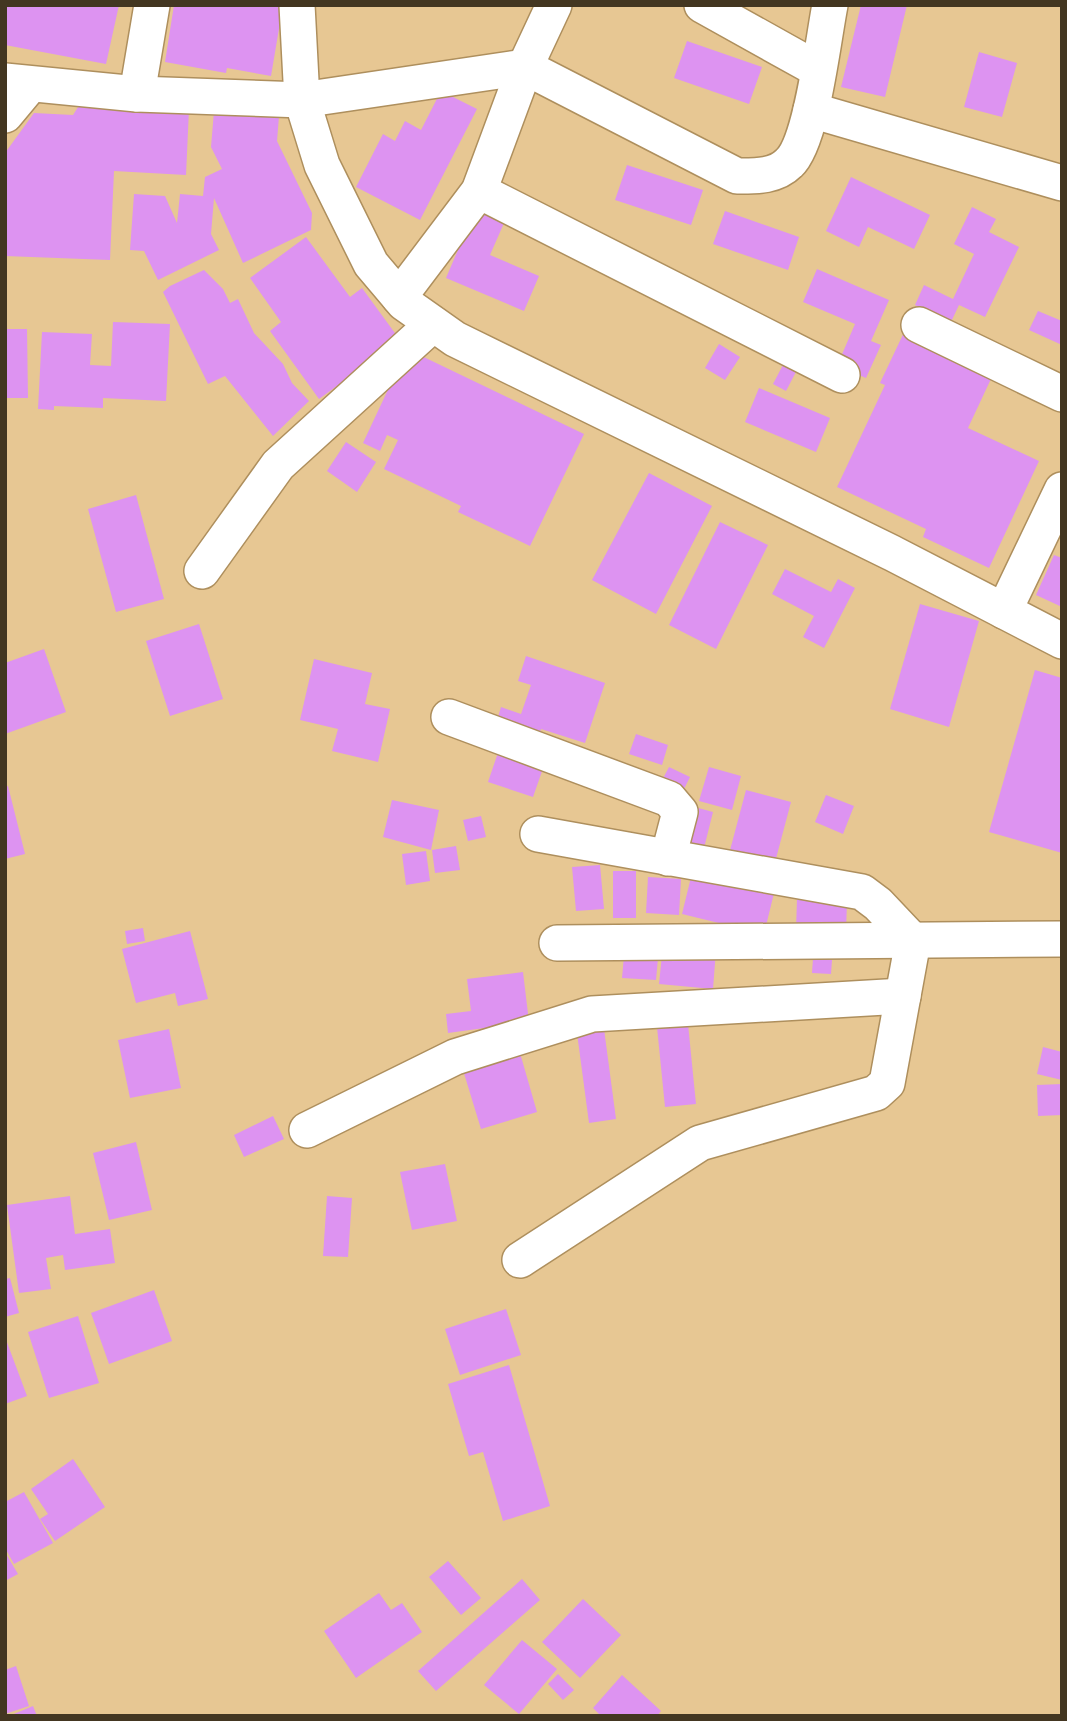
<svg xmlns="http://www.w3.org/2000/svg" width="1067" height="1721" viewBox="0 0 1067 1721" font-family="'Varela Round',sans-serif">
<rect width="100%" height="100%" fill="#e7c793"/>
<g fill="#dd93f1">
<polygon points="5,5 119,5 106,64 5,45"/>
<polygon points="174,5 283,5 271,76 227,68 226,73 165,62"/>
<polygon points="861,5 907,5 885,97 841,87"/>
<polygon points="687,41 762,67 749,104 674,78"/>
<polygon points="979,52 1017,63 1002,117 964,107"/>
<polygon points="441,91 477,109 420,220 356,187 383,134 395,141 405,121 421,130"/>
<polygon points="80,104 189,109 186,175 114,171 110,260 5,256 5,153 34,113 73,115"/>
<polygon points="214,111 279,116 277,141 312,213 311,230 243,263 214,198 211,234 219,250 158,280 144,251 130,250 134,194 165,196 177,223 180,194 203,196 205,177 222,169 211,147"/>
<polygon points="627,165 703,190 691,225 615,200"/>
<polygon points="851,177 930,215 914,249 868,227 859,247 826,231"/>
<polygon points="972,207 996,219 989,232 1019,247 985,317 959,305 951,322 915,305 924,285 953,299 974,254 954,244"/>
<polygon points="475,210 504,223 490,255 539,276 524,311 446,278"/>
<polygon points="725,211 799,237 788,270 713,244"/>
<polygon points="306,237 350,297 362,288 400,340 319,399 270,331 281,322 250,278"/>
<polygon points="817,269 889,300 871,341 881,345 866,378 837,366 855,324 803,302"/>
<polygon points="204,270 223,289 230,303 238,299 254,333 283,364 292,383 309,401 273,436 225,376 208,384 163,292 170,286"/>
<polygon points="1038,311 1062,321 1062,345 1029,330"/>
<polygon points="113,322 170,324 166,401 103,398 103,408 54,406 54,410 38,409 42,332 92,334 90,365 111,366"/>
<polygon points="908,324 997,366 968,428 1039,461 989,568 923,537 926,529 837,487 885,385 880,383"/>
<polygon points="5,329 27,329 28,398 5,398"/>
<polygon points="719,344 740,357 725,380 705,368"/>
<polygon points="407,349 584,434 530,546 458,512 461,506 384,469 398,440 387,435 380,451 363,443"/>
<polygon points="784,363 797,370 786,391 773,384"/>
<polygon points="759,388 830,418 816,452 745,422"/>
<polygon points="346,442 376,462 357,492 327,471"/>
<polygon points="649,473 712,506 656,614 592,580"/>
<polygon points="136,495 164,599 116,612 88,509"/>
<polygon points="720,522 768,545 716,649 669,625"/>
<polygon points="1054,555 1062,558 1062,607 1036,595"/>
<polygon points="785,569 831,592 838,579 855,588 824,648 803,637 814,616 772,594"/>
<polygon points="920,604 979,621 949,727 890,709"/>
<polygon points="199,624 223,699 170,716 146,641"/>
<polygon points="44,649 66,712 5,734 5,663"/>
<polygon points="526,656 605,683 585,743 541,729 537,744 494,730 501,707 521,714 531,685 518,681"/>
<polygon points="314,659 372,673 365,704 390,709 378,762 332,751 338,729 300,720"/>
<polygon points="1035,670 1062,678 1062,853 989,832"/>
<polygon points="636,734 668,745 662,765 629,754"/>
<polygon points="502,741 547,757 533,797 488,782"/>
<polygon points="669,767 690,777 681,795 660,784"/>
<polygon points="709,767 741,776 732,810 699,801"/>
<polygon points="8,786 25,854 5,859 5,787"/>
<polygon points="746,790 791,802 774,866 729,854"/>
<polygon points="826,795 854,806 843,834 815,822"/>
<polygon points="392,800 439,810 431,850 383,837"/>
<polygon points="691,806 713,812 704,848 681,842"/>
<polygon points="481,816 486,837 468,841 463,820"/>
<polygon points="456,846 460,870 435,873 432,850"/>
<polygon points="426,851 430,881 406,885 402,854"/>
<polygon points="600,865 604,909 576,911 572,867"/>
<polygon points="693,869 775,889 764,934 682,914"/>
<rect x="613" y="871" width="23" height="47"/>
<polygon points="648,877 681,879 679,915 646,913"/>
<polygon points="797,898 847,900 846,932 796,931"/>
<polygon points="143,928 145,941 127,944 125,931"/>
<polygon points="190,931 208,999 178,1006 175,993 136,1003 122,949"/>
<polygon points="663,945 716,950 713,989 659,984"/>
<polygon points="624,956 658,958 656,980 622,978"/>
<polygon points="813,958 832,960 831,974 812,973"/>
<polygon points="523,972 529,1022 448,1033 446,1014 471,1011 467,979"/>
<polygon points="687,1014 696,1104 665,1107 656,1017"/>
<polygon points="169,1029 181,1088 130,1098 118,1040"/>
<polygon points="604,1029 616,1119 589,1123 577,1033"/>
<polygon points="1043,1047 1062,1052 1062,1080 1037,1074"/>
<polygon points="520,1053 537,1112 481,1129 463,1070"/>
<polygon points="1062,1084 1062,1115 1038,1116 1037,1085"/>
<polygon points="273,1116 284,1139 244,1157 234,1135"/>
<polygon points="136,1142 152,1210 109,1220 93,1153"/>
<polygon points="445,1164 457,1221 412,1230 400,1172"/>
<polygon points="70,1196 75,1234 110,1229 115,1263 65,1270 63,1255 46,1258 51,1289 19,1293 7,1205"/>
<polygon points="327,1196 352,1198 348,1257 323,1256"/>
<polygon points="10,1278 19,1313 5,1317 5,1279"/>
<polygon points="154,1290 172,1341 109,1364 91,1313"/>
<polygon points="506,1309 521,1355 460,1375 445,1329"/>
<polygon points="78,1316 99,1383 49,1398 28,1332"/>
<polygon points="5,1337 27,1396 5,1404"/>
<polygon points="509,1365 550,1506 503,1521 483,1452 469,1456 448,1384"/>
<polygon points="73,1459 105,1507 55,1541 40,1519 48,1514 31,1489"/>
<polygon points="24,1492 53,1543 14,1564 5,1548 5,1502"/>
<polygon points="5,1552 18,1574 5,1581"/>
<polygon points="448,1561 481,1598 461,1615 429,1577"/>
<polygon points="522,1579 540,1600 436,1691 418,1671"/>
<polygon points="379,1593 391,1610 402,1603 422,1632 356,1678 324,1631"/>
<polygon points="583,1599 621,1635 580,1678 542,1642"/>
<polygon points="522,1640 557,1669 519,1714 484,1685"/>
<polygon points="16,1666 29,1706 5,1714 5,1670"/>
<polygon points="558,1674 574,1690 563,1700 548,1684"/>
<polygon points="622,1675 661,1711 657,1716 601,1716 593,1708"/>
<polygon points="33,1706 37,1716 9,1716"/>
</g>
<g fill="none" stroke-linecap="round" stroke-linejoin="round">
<defs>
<g id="street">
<polyline points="297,5 302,100 322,165 371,264 404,303 455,339 892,553 1062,641"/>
<polyline points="702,5 817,69"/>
<path d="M 5,81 L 137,94 L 302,100 L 525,67 L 737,176 C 755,176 775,177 789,163 C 812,142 823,40 830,5"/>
<polyline points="137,94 152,5"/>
<polyline points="811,110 1062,183"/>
<polyline points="5,115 30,85"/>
<polyline points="479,191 842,375"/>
<polyline points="399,297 479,191 525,67 554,5"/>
<polyline points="919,325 1062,394"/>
<polyline points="202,571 278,465 433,324"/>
<polyline points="1004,611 1062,490"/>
<polyline points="449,717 669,799 680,812 668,858"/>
<polyline points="557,943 1062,939"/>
<polyline points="307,1130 455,1057 592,1014 903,996"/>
<polyline points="520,1260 700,1143 876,1093 887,1083 913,941 878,904 862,892 538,834"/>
</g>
</defs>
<use href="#street" stroke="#ae8f5d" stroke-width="38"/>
<use href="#street" stroke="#fff" stroke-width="35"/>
</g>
<rect width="1067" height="1721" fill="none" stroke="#433621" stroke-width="14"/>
</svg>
